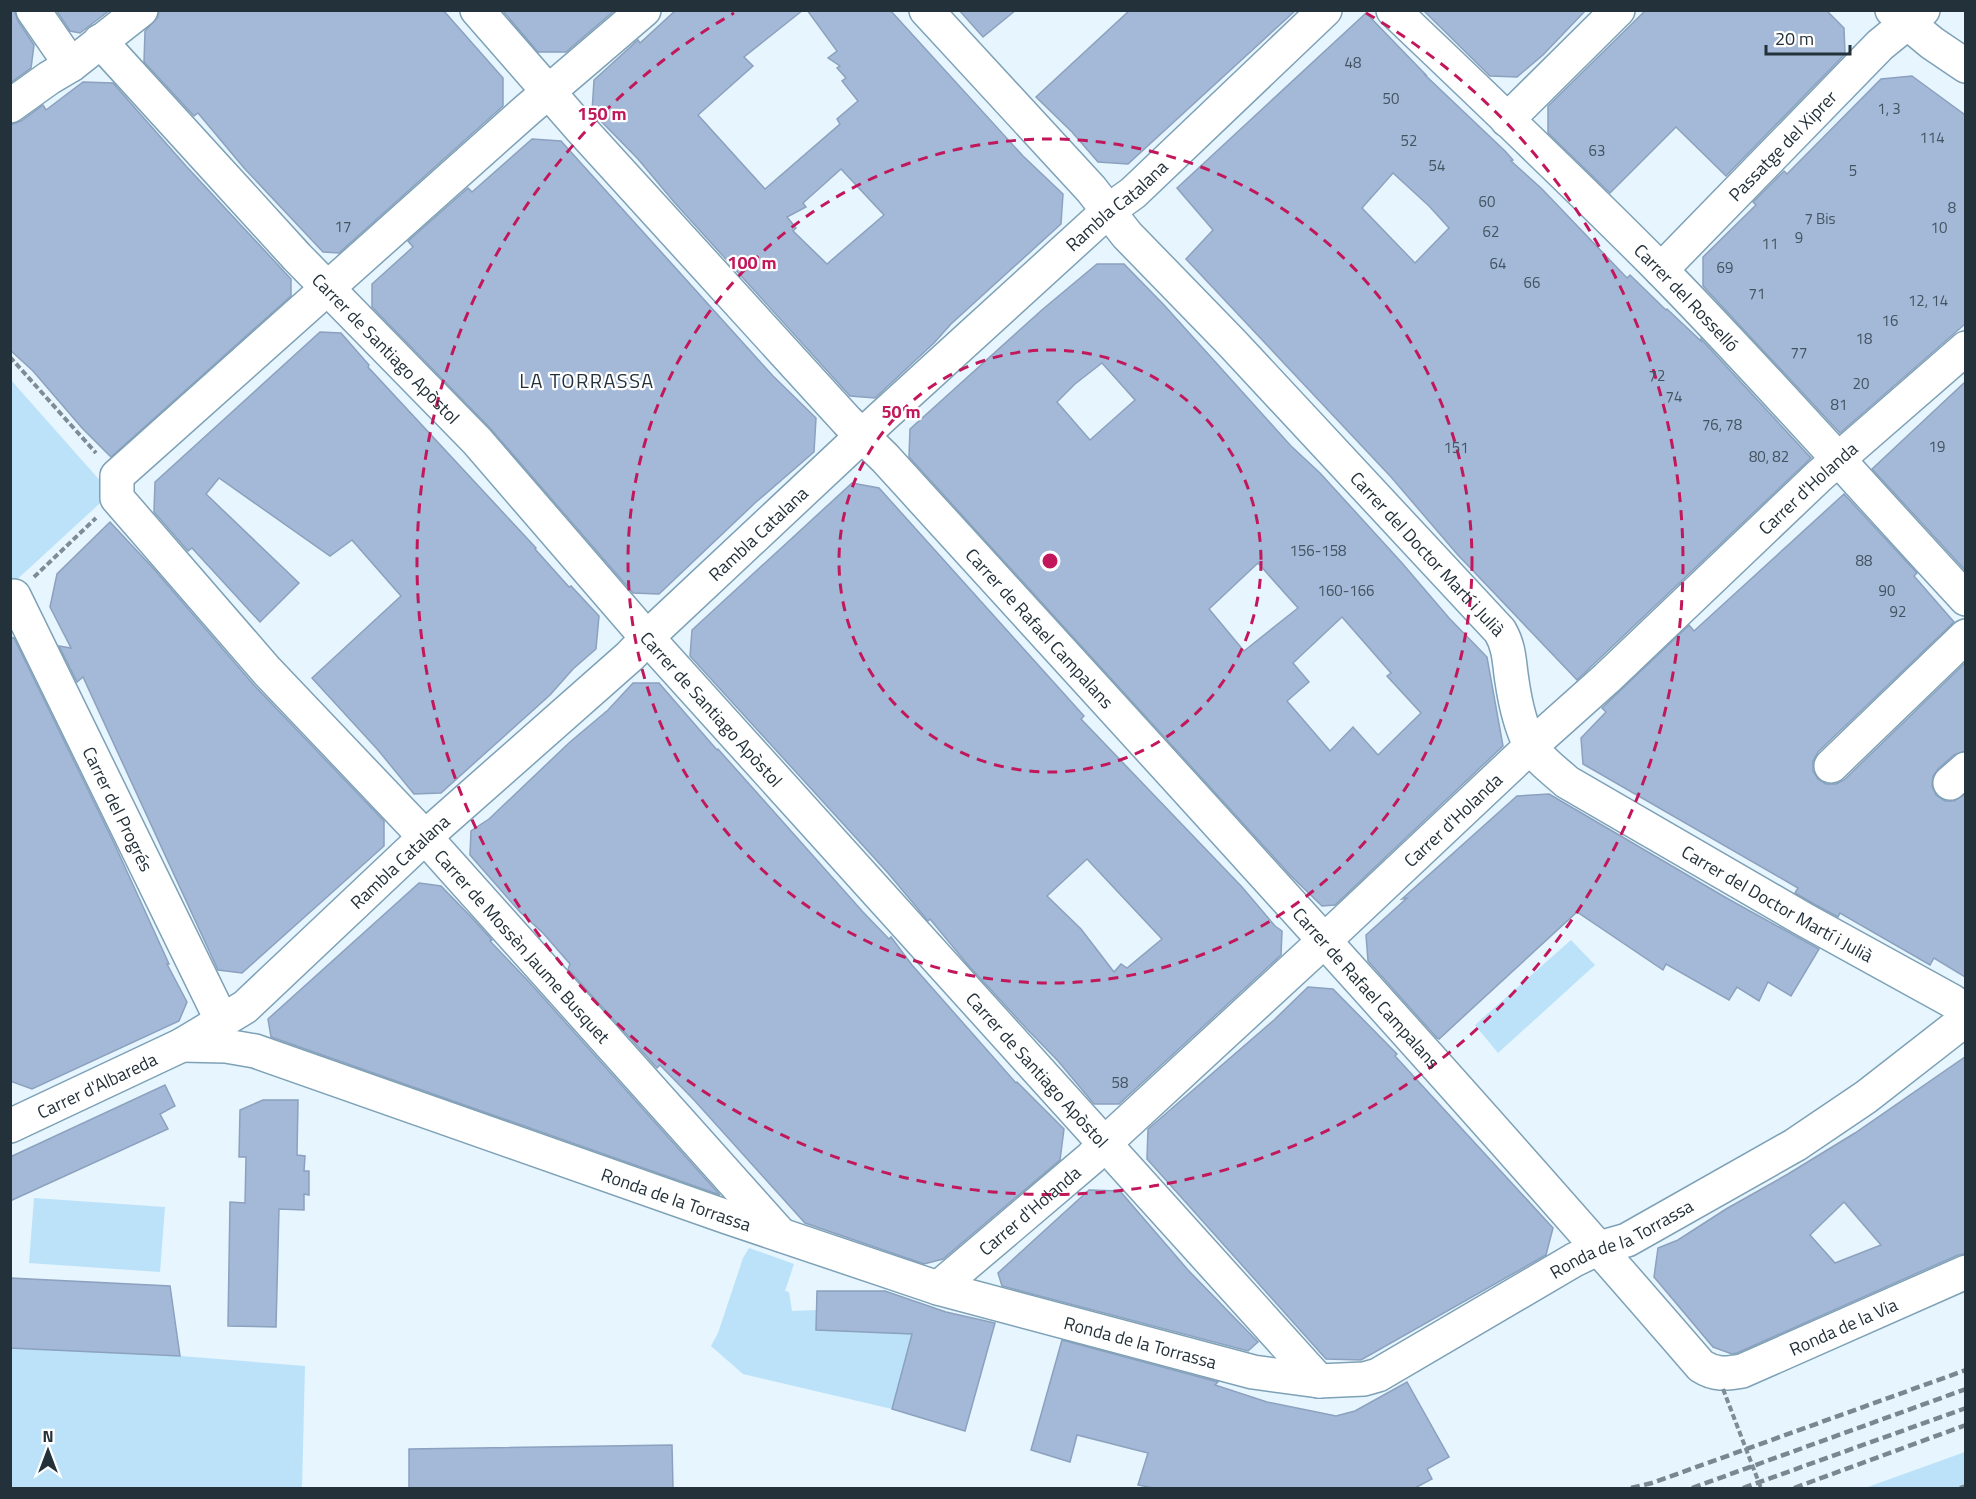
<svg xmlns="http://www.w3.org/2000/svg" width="1976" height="1499" viewBox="0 0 1976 1499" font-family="'Titillium Web',sans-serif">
<rect width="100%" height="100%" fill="#e6f5fe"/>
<g fill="#bbe2f9">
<polygon points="10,379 111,493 11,585 10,585"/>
<polygon points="1571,940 1595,965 1498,1053 1475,1025"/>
<polygon points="34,1198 165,1207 160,1272 29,1263"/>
<polygon points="749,1248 794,1264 785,1291 789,1292 792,1311 817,1310 885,1293 921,1303 892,1409 743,1374 711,1346 718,1333 743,1258"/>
<polygon points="11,1348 180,1356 305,1366 302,1488 11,1488"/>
<polygon points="1965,1452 1965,1486 1959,1488 1865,1488"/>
</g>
<g fill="#a3b9d7" stroke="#8ba1be" stroke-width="1.5" fill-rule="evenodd">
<polygon points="10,10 14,10 18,21 34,45 31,68 10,83"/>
<polygon points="56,10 110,10 80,33 70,31"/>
<polygon points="159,10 443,10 503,78 503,106 339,253 323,252 244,168 198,113 194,116 144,62 145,31 158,17"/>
<polygon points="502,10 615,10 566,52 538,52"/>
<path d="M 676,10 L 803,10 L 744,57 L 753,66 L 698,115 L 765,189 L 840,124 L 837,119 L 858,101 L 842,81 L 846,78 L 837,68 L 840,66 L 828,58 L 837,51 L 807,10 L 890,10 L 1023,156 L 1063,194 L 1061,224 L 951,324 L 934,343 L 875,398 L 850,396 L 674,202 L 638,159 L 592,112 L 594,80 L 638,40 L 640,43 ZM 841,169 L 884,215 L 827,264 L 793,231 L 796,228 L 787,217 L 806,207 L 803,203 Z"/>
<polygon points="959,10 1016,10 983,37"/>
<polygon points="1130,10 1296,10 1128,164 1098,162 1072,132 1036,97"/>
<polygon points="1423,10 1586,10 1543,55 1517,77 1490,76"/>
<polygon points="1646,10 1826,10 1844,28 1845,54 1726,176 1676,127 1610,193 1548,133 1548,106"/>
<path d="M 1366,13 L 1426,75 L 1425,75 L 1505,151 L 1513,160 L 1511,161 L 1542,189 L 1627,278 L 1630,275 L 1666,310 L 1667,309 L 1701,341 L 1701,339 L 1811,458 L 1577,680 L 1457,554 L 1391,477 L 1186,259 L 1213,230 L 1177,188 ZM 1393,173 L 1429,206 L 1449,228 L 1415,263 L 1362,208 Z"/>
<polygon points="1912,76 1965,115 1965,324 1840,433 1703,286 1703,257 1756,205 1753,202 1784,171 1787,174 1881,79"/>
<polygon points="83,82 113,83 186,166 291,279 291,296 111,457 82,428 33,371 10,350 10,125 21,121 43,105 46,110"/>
<polygon points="532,139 561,141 773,376 816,418 814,452 755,503 659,594 633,593 490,428 372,307 372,284 413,247 408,241 468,188 472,192"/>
<path d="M 1097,264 L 1124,264 L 1164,305 L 1291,446 L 1320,473 L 1402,563 L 1449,618 L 1487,657 L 1503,746 L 1335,905 L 1322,906 L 1291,876 L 909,457 L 910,429 L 1043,309 ZM 1102,363 L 1135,400 L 1090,440 L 1057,402 L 1075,384 ZM 1258,563 L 1298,608 L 1244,651 L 1209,609 ZM 1342,617 L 1391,673 L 1387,676 L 1421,713 L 1378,755 L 1353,727 L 1330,751 L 1287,701 L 1309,682 L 1293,663 Z"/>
<polygon points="320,332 341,333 369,365 368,367 536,548 535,549 569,587 571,586 599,616 596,649 573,669 550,695 441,793 414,794 378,750 312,678 401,596 352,540 330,556 219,478 206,494 299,583 260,622 192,548 188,551 154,512 155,482"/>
<polygon points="1965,382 1965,570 1872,469"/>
<path d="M 852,483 L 879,488 L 1084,716 L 1081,719 L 1242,887 L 1275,926 L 1282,931 L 1281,955 L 1119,1104 L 1094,1104 L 1058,1061 L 1026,1028 L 968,965 L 930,919 L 928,921 L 888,873 L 690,656 L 692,630 ZM 1087,859 L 1162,939 L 1127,968 L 1121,964 L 1114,972 L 1081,929 L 1047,896 Z"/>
<polygon points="1844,494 1917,573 1914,576 1954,622 1818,752 1813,761 1813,771 1818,779 1826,784 1836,784 1844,780 1965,663 1965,751 1954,755 1938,769 1933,776 1932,786 1936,795 1945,801 1954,801 1965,794 1965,977 1934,958 1930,965 1840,913 1838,917 1814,904 1795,893 1798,888 1583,764 1581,738 1606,712 1602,708 1689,625 1694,631"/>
<polygon points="110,522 153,568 253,684 384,821 384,846 242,973 218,970 83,677 77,682 59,646 71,648 50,607 57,574"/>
<polygon points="10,637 14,638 114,843 169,964 167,964 187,1002 179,1021 32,1089 10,1081"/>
<polygon points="633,683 659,683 717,750 718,749 863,912 889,939 891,937 912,965 1016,1083 1017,1082 1064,1129 1060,1160 943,1259 924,1264 805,1223 694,1100 660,1065 657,1068 568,969 570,964 543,933 520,912 470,855 471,831 489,819 570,742 608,710"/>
<polygon points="1549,794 1730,900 1819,949 1791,996 1768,982 1759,1001 1737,987 1729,1000 1666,964 1663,970 1577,912 1439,1039 1437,1038 1368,961 1366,935 1407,898 1402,899 1517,796"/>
<polygon points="419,883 441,886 474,920 492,940 490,941 530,983 720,1195 271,1037 268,1019"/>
<polygon points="1308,987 1333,989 1397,1054 1395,1056 1553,1228 1546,1255 1361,1360 1326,1359 1147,1159 1148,1129 1274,1020"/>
<path d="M 1965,1057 L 1965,1254 L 1958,1255 L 1737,1353 L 1732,1354 L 1713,1347 L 1654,1277 L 1658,1248 L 1678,1240 L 1726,1209 L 1788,1174 L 1855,1133 ZM 1844,1202 L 1881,1245 L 1835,1263 L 1810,1235 Z"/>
<polygon points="165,1085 175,1106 160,1114 168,1129 10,1201 10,1157"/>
<polygon points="263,1100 298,1100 297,1155 305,1156 304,1171 309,1171 309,1195 304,1194 304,1210 279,1209 276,1327 228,1326 230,1202 245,1203 246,1157 239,1157 240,1110"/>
<polygon points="1089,1190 1120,1191 1188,1270 1258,1342 1248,1351 1002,1286 998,1273"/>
<polygon points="10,1278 170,1286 180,1356 10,1348"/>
<polygon points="817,1291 885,1291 946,1312 995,1323 965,1431 892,1409 912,1334 816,1330"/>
<polygon points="1062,1340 1218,1382 1215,1385 1267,1402 1336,1416 1355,1411 1407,1382 1449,1457 1427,1469 1432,1479 1415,1488 1153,1488 1138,1485 1148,1453 1077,1435 1070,1462 1031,1450"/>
<polygon points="672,1445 673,1488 409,1488 409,1449"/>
</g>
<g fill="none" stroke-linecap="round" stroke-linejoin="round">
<defs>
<g id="minor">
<polyline points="33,10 71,65"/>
<path id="s1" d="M 477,10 L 581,129 L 847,421 L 885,458 C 1159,759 1435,1058 1701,1366 C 1715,1375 1726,1374 1742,1371 L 1966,1272"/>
<path id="s2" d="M 644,10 L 527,110 L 117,476 L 117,498 L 267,671 L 425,837 L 781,1235"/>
<path id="s3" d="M 926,10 L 1091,189 L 1127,235 L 1232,343 L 1500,631 C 1510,648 1509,663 1512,681 C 1515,702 1521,727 1530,745 C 1539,760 1555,771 1567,782 L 1805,920 L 1952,1001 L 1966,1012"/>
<path id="s4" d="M 1393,10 C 1483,96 1573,181 1660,269 C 1765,376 1864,489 1966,599"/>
<polyline points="1892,10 1932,43 1966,66"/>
<path id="s5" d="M 100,41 L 297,257 L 477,441 L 635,624 L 1319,1381"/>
<polyline points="10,106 49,78 71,65 141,10"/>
<polyline points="1507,120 1618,10"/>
<path id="s6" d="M 1661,270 L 1880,45 L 1923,10"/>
<path id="s7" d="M 10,599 L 14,596 L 222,1021"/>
<polyline points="1831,766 1966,636"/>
<polyline points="1950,783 1966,769"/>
<path id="s8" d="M 182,1045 L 226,1046 L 255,1051 L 727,1217 L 938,1288 L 1253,1372 L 1319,1381 L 1364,1379 L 1378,1375 L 1574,1260 L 1599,1248 L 1627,1240 L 1795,1145 L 1866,1097 L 1966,1019"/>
<path id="s9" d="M 10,1126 L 182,1045 L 245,1007 L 425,837 L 630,656 L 658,627 L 881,418 L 1108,211 L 1133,193 L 1325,10"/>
<path id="s10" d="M 938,1288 L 1091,1158 L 1105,1143 L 1324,941 L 1531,746 L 1607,678 L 1819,476 L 1966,348"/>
</g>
</defs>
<use href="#minor" stroke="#7ea1b6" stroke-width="36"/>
<g stroke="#7d8c95" stroke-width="4" stroke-dasharray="6 3" stroke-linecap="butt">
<polyline points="10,357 96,453"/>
<polyline points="34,577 96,518"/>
<polyline points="1960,1488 1966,1486"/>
</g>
<use href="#minor" stroke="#fff" stroke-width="33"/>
<g stroke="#798790" stroke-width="4.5" stroke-dasharray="9 4.5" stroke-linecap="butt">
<polyline points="1631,1488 1652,1483 1966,1370"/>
<polyline points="1692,1488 1966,1389"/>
<polyline points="1743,1488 1966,1408"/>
<polyline points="1794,1488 1966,1425"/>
</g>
<polyline stroke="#7d8c95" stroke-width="4" stroke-dasharray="6 3" stroke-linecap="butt" points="1723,1389 1761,1488"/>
</g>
<g fill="none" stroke="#c2185b" stroke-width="3" stroke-dasharray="10 8">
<circle cx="1050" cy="561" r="211"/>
<circle cx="1050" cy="561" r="422"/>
<path d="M1366 13A633 633 0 1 1 734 13"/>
</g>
<g text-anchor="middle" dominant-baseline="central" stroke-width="4.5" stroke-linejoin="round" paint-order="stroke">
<g font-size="15" fill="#435361">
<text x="1353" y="62">48</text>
<text x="1391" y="98">50</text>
<text x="1889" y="108">1, 3</text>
<text x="1932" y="137">114</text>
<text x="1409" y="140">52</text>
<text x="1597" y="150">63</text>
<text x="1437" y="165">54</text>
<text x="1853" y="170">5</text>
<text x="1487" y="201">60</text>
<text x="1952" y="207">8</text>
<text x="1820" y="218">7 Bis</text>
<text x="343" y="226">17</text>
<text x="1939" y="227">10</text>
<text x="1491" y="231">62</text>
<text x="1799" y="237">9</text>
<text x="1770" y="243">11</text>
<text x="1498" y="263">64</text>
<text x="1725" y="267">69</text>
<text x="1532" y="282">66</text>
<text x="1757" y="293">71</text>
<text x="1928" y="300">12, 14</text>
<text x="1890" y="320">16</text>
<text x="1864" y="338">18</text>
<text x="1799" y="352">77</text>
<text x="1657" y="375">72</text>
<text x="1861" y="383">20</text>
<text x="1674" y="396">74</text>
<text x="1839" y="404">81</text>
<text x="1722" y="424">76, 78</text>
<text x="1937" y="446">19</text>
<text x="1456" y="447">151</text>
<text x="1769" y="456">80, 82</text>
<text x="1318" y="550">156-158</text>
<text x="1864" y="560">88</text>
<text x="1346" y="590">160-166</text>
<text x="1887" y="590">90</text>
<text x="1898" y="611">92</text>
<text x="1120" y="1082">58</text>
</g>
<g font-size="18" fill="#23313a" stroke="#fff">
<text stroke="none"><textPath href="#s6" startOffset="174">Passatge del Xiprer</textPath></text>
<text stroke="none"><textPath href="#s9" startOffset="1448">Rambla Catalana</textPath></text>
<text stroke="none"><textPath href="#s4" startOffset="411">Carrer del Rosselló</textPath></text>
<text stroke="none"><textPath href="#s5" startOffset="420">Carrer de Santiago Apòstol</textPath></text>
<text stroke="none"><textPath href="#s10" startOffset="1182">Carrer d'Holanda</textPath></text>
<text stroke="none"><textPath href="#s9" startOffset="962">Rambla Catalana</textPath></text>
<text stroke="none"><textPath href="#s3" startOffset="740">Carrer del Doctor Martí i Julià</textPath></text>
<text stroke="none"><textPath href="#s1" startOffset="836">Carrer de Rafael Campalans</textPath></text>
<text stroke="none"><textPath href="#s5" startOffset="906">Carrer de Santiago Apòstol</textPath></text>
<text stroke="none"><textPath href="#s7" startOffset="242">Carrer del Progrés</textPath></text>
<text stroke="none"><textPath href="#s10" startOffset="696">Carrer d'Holanda</textPath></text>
<text stroke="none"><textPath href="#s9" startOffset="476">Rambla Catalana</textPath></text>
<text stroke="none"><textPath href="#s3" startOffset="1260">Carrer del Doctor Martí i Julià</textPath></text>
<text stroke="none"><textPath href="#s2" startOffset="1330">Carrer de Mossèn Jaume Busquet</textPath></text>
<text stroke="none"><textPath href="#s1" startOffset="1322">Carrer de Rafael Campalans</textPath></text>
<text stroke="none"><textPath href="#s5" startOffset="1392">Carrer de Santiago Apòstol</textPath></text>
<text stroke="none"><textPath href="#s9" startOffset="96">Carrer d'Albareda</textPath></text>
<text stroke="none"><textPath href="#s8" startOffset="520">Ronda de la Torrassa</textPath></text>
<text stroke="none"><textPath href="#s10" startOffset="120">Carrer d'Holanda</textPath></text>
<text stroke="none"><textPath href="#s8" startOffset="1528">Ronda de la Torrassa</textPath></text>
<text stroke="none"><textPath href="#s1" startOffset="1980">Ronda de la Via</textPath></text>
<text stroke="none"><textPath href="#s8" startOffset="1006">Ronda de la Torrassa</textPath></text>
</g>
<g font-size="20" letter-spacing="1.5" fill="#23313a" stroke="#fff">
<text x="587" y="380">LA TORRASSA</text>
</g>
</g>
<circle cx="1050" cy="561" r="9" fill="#c2185b" stroke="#fff" stroke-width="3"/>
<g font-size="18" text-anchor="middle" font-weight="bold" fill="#c2185b" stroke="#fff" stroke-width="4.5" stroke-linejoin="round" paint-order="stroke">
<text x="602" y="120">150 m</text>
<text x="752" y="269">100 m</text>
<text x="901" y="418">50 m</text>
</g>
<rect width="1976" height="1499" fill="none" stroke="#23313a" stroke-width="24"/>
<g transform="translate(48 1451)" stroke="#ffffff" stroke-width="4.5" paint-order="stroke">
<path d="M0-4.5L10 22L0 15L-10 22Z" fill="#23313a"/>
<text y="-9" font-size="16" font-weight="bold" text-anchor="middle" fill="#23313a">N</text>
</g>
<path d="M1766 45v9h84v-9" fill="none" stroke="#23313a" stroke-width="3"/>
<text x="1775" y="45" font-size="18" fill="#23313a" stroke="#ffffff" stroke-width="4.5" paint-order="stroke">20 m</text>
</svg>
